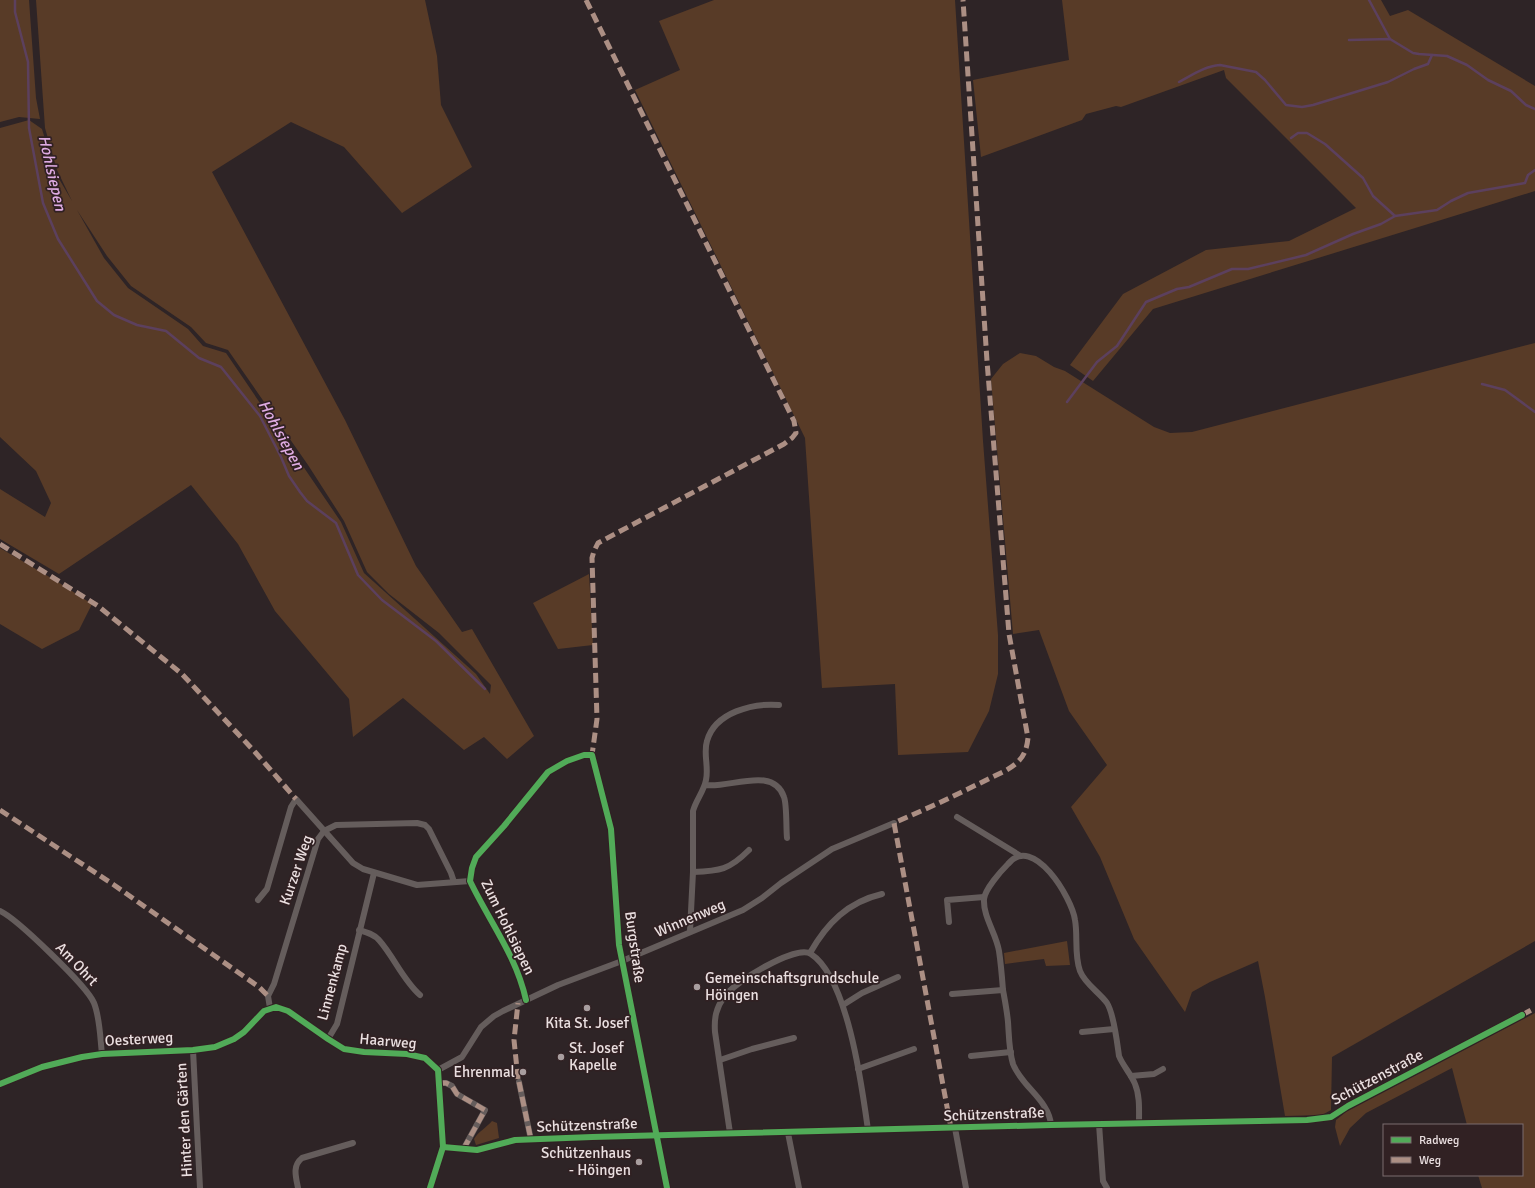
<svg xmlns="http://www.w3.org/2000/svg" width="1535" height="1188" viewBox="0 0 1535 1188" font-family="Signika,sans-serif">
<rect width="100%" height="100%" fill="#2e2426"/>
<g fill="#583b27" fill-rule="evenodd">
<polygon points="0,0 29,0 36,98 40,119 19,117 0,122"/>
<path d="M 36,0 L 425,0 L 437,56 L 441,105 L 472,167 L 402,213 L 344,147 L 291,122 L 212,172 L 345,420 L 416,566 L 462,632 L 472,629 L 534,736 L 507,759 L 484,737 L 464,750 L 403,698 L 353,737 L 349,699 L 275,611 L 238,544 L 191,485 L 59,574 L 0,539 L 0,489 L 45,517 L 51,503 L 36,471 L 0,437 L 0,128 L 29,120 L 42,129 L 55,172 L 72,201 L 57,170 L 45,128 ZM 77,210 L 107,256 L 131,286 L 191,327 L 206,343 L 228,350 L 308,465 L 344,521 L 367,572 L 389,594 L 439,633 L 491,685 L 490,694 L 476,674 L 364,573 L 341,522 L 226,353 L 203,346 L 188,329 L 128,288 L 104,258 Z"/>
<polygon points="714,0 955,0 983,441 998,635 998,674 989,711 968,752 898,755 895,684 822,688 805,438 635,90 680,70 659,21"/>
<polygon points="1062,0 1381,0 1390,16 1408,10 1535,86 1535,191 1153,309 1093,381 1070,365 1123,294 1206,250 1289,241 1356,208 1226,78 1224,70 1121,107 1116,106 1086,114 1082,120 981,157 973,80 1069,60"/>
<polygon points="1535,343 1535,941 1332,1057 1331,1110 1322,1115 1285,1116 1265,997 1258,961 1210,982 1192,992 1185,1012 1134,939 1100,857 1071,807 1107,765 1069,711 1039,630 1013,634 991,379 1003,364 1020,353 1036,356 1054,367 1065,371 1154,427 1170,433 1192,432"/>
<polygon points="0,548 58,582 92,604 79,630 42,649 0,624"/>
<polygon points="589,574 593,645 558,649 533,603"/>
<polygon points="1067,941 1070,965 1046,966 1044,959 1005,964 1004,953"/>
<polygon points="1535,1013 1535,1188 1482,1188 1478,1175 1522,1175 1522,1125 1467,1125 1452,1068 1366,1113 1350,1128 1340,1146 1335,1127 1336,1120 1346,1112"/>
<path d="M 492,1121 L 497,1123 L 499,1138 L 476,1145 L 474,1139 C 478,1132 487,1127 492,1121 Z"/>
</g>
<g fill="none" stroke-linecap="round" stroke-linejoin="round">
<g stroke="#5c405e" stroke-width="2.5">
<polyline points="15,0 15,12 28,62 29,128 43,203 58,239 97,301 114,315 137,325 166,331 199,358 221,367 260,416 281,457 289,476 300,492 307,501 336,523 358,575 382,600 436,641 485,689"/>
<polyline points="1369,0 1390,39"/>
<polyline points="1349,40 1390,39 1413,53 1419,54 1447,56 1467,65 1488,80 1511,91 1526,105 1535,109"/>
<path d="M 1179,82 C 1192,75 1205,66 1220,65 L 1256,72 L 1265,80 L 1286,105 L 1302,107 L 1313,105 L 1388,82 L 1414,69 L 1428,64 L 1432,55"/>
<polyline points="1291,138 1298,133 1307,133 1325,144 1363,178 1373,196 1395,216"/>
<polyline points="1482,384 1505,390 1535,412"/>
<polyline points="1067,402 1097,362 1117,346 1146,302 1177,289 1189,287 1232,269 1248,269 1306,255 1353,234 1381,224 1395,216 1437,210 1451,201 1468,193 1525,183 1528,175 1535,170"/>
</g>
<g stroke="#655d5c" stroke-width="6">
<path d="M 705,785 C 729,789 773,765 784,797 C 787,805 786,829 787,838"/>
<polyline points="957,817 1019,855"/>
<path d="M 693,872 C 720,871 729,870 749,850"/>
<polyline points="258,900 267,889 291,807 296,799 353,863 363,869 417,885 470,881"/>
<path d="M 0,911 C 16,918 87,986 94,1003 C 100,1018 100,1037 102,1054"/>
<polyline points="949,922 947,900 984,897"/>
<path d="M 359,930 C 366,932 374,934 379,940 C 394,957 403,980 420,995"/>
<path d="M 690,931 L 693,872 L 693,811 C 696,800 704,791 706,780 C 709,767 703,753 707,741 C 715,712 753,703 779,705"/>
<path d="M 810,953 C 827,923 848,902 882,894"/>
<polyline points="952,994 1003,990"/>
<path d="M 526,1000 C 516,955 489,921 470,881 L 472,868 L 476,857 L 504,826 L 548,772 L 567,761 L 584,755 L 592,755 L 611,829 L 619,945 L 667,1188"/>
<polyline points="843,1005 862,993 898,977"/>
<polyline points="270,1008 268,996 274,984 318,839 324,831 336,825 417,823 425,825 429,829 451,873 454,882"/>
<polyline points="1082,1032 1114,1029"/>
<polyline points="328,1039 337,1024 374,873"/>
<polyline points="193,1050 200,1188"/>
<polyline points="971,1056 1011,1052"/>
<polyline points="720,1060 752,1049 794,1038"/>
<polyline points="858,1069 914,1049"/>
<polyline points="438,1070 462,1057 481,1027 494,1016 503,1011 558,985 622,961 743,910 762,898 781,883 832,849 894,823"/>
<polyline points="1131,1076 1154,1074 1163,1069"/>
<polyline points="519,1082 531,1140"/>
<polyline points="439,1083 446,1083 452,1086 457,1094 485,1110 464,1148"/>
<polyline points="0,1084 42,1067 82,1057 102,1054 193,1050 215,1047 234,1039 244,1032 264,1011 276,1007 288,1011 328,1039 344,1049 364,1052 407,1054 425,1058 438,1070 443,1147 430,1188"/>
<polyline points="1099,1124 1103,1181 1107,1188"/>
<path d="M 1051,1125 C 1049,1100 1022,1087 1013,1064 C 1009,1051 1009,1036 1008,1022 C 1007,1011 1005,1001 1003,990 C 1002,977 1001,964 999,951 C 996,933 983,917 984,899 C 985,889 1001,871 1008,864 C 1033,833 1072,898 1075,920 C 1078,936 1074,955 1080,971 C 1085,984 1099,992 1107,1003 C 1114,1014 1117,1042 1119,1056 C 1123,1066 1131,1074 1135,1084 C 1140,1096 1139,1110 1139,1123"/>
<polyline points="955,1128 966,1188"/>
<path d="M 730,1133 L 715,1032 C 714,1018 716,1008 724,997 C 733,983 796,944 811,954 C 848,978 862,1087 868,1130"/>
<polyline points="788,1133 799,1188"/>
<polyline points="443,1147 477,1150 515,1140 592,1137 1051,1125 1307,1120 1331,1117 1348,1106 1522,1015"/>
<path d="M 298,1188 C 296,1177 292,1166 302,1158 L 353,1143"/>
</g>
<g stroke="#ac8f84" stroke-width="5" stroke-dasharray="10 5" stroke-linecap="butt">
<polyline points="586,0 794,421 796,433 792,438 784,444 598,543 594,551 592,558 597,719 592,755"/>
<polyline points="0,544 98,606 182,674 255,752 296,799"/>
<polyline points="0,810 114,885 259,987 268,996"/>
<polyline points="1522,1015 1535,1008"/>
<polyline points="518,1079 514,1040 518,1003"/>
<polyline points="519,1082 531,1140"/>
<polyline points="439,1083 446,1083 452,1086 457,1094 485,1110 464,1148"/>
<path d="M 951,1128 L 894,823 L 939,803 L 1005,771 C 1020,762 1026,756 1028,738 L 1009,634 L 987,361 L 963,0"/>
</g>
<defs>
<g id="cycleway">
<path d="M 526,1000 C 516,955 489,921 470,881 L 472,868 L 476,857 L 504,826 L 548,772 L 567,761 L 584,755 L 592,755 L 611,829 L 619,945 L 667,1188"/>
<polyline points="0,1084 42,1067 82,1057 102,1054 193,1050 215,1047 234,1039 244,1032 264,1011 276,1007 288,1011 328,1039 344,1049 364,1052 407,1054 425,1058 438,1070 443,1147 430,1188"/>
<polyline points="443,1147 477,1150 515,1140 592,1137 1051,1125 1307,1120 1331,1117 1348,1106 1522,1015"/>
</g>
</defs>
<use href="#cycleway" stroke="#312123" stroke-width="8"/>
<use href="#cycleway" stroke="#51ab58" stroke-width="6"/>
</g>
<g fill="#a89e9f" stroke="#312123" stroke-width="1.5">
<circle cx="697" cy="987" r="4"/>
<circle cx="587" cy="1008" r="4"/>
<circle cx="561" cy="1057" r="4"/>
<circle cx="523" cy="1072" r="4"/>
<circle cx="639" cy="1162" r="4"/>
</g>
<g text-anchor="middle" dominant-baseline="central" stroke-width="3.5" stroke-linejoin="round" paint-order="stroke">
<g font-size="15" fill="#eadfe0" stroke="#312123">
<text transform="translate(296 870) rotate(-71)">Kurzer Weg</text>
<text transform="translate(690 918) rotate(-23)">Winnenweg</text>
<text transform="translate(508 927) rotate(64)">Zum Hohlsiepen</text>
<text transform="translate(635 947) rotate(82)">Burgstraße</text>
<text transform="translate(77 964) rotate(46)">Am Ohrt</text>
<text transform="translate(332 982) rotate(-75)">Linnenkamp</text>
<text transform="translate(139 1039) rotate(-3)">Oesterweg</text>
<text transform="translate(388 1041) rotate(5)">Haarweg</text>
<text transform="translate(1377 1077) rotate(-28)">Schützenstraße</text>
<text transform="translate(994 1114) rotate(-2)">Schützenstraße</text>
<text transform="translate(184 1120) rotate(-93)">Hinter den Gärten</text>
<text transform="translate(587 1125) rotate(-2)">Schützenstraße</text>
</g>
<g font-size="15" fill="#eadfe0" stroke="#312123" text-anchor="start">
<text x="705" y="978">Gemeinschaftsgrundschule<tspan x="705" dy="17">Höingen</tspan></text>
<text x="587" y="1023" text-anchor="middle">Kita St. Josef</text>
<text x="569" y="1048">St. Josef<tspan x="569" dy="17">Kapelle</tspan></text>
<text x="515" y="1072" text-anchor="end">Ehrenmal</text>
<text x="631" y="1153" text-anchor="end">Schützenhaus<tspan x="631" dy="17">- Höingen</tspan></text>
</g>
<g font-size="16" font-style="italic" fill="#deabe2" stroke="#312123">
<text transform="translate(52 173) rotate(77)">Hohlsiepen</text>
<text transform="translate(281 435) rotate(61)">Hohlsiepen</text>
</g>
</g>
<rect x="1383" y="1124" width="140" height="52" fill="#312123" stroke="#7b6d6f"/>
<rect x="1391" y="1137" width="20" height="6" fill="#51ab58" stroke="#7b6d6f"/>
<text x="1419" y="1144" font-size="12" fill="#eadfe0">Radweg</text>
<rect x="1391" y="1157" width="20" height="6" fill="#ac8f84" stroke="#7b6d6f"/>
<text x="1419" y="1164" font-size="12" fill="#eadfe0">Weg</text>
</svg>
